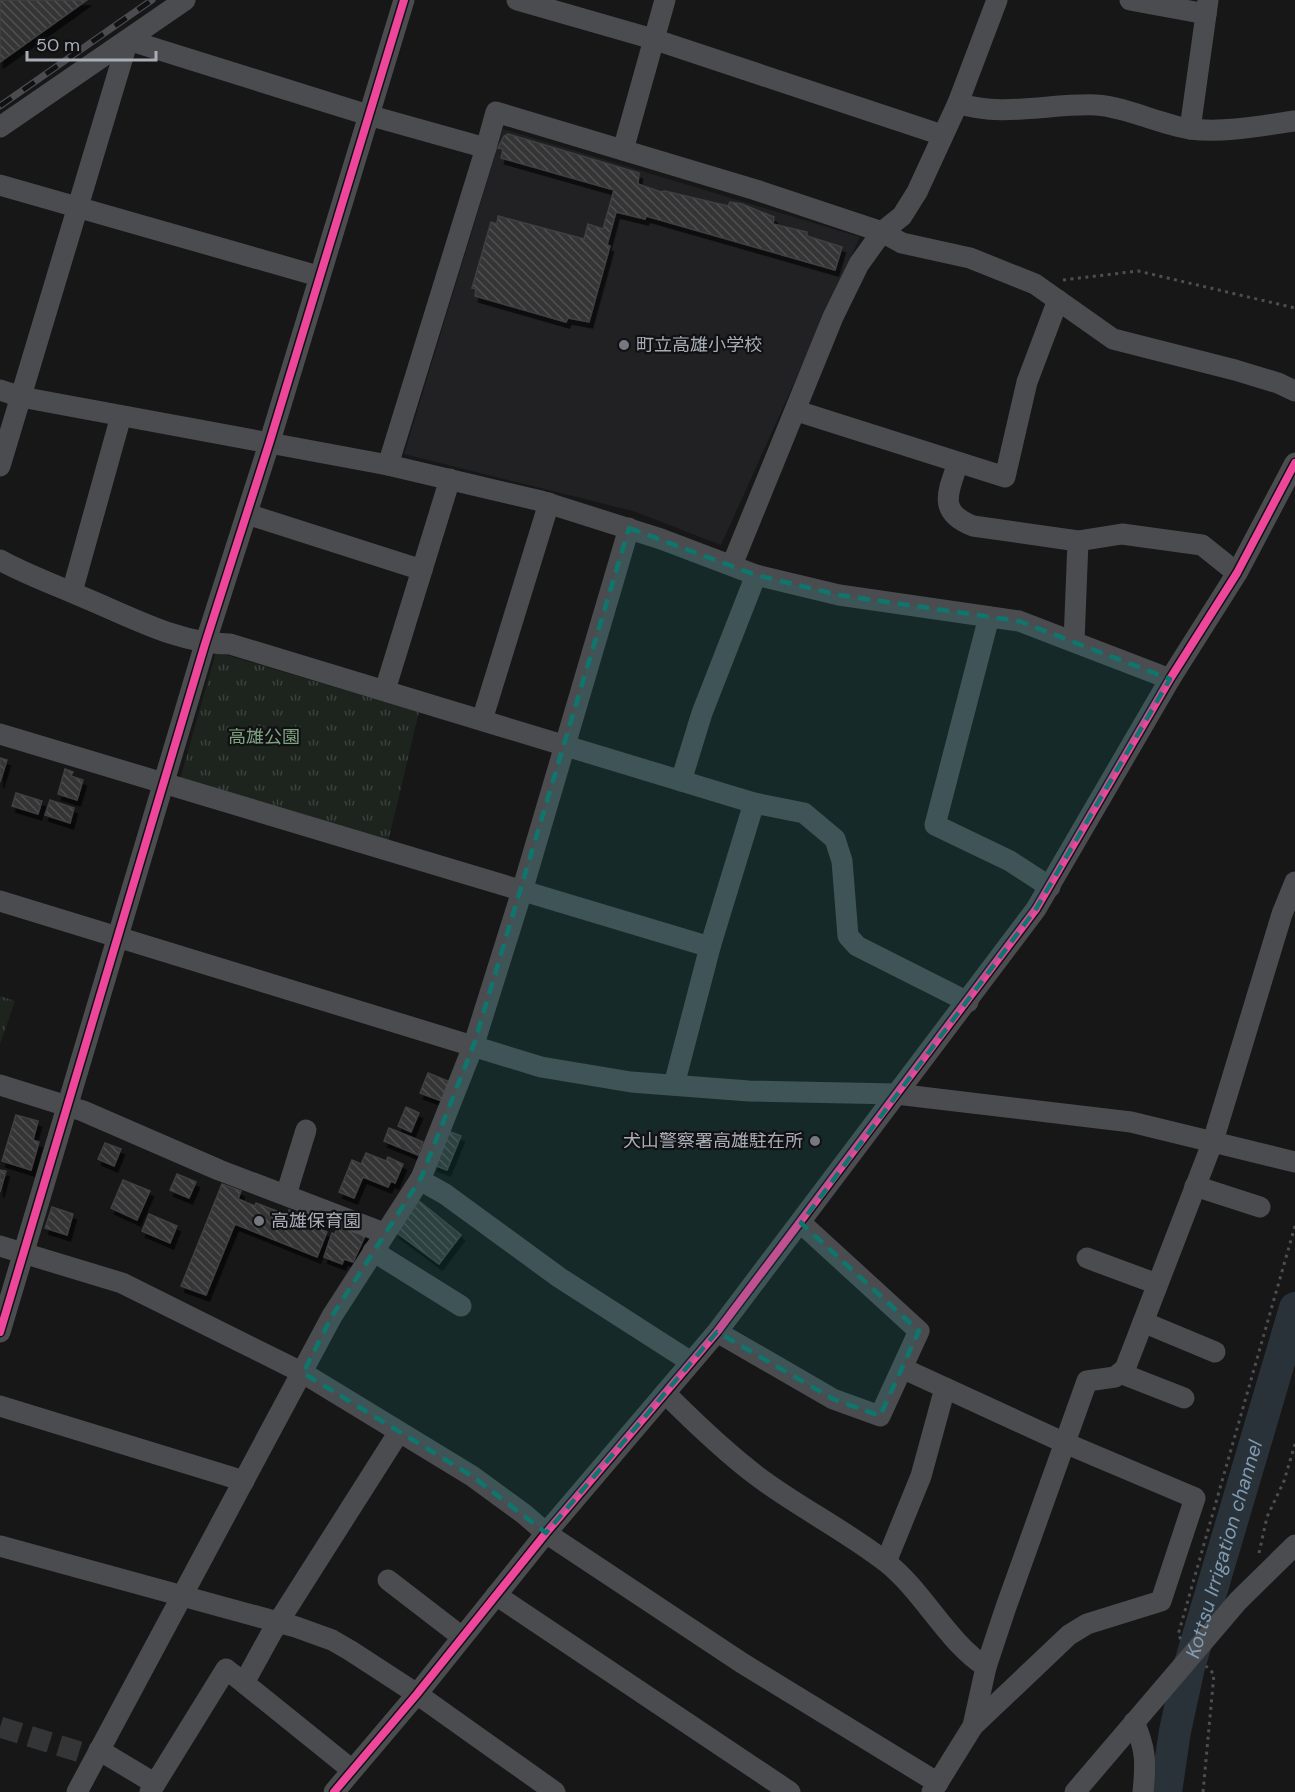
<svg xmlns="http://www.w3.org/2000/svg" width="1295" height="1792" viewBox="0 0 1295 1792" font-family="'DM Sans','Noto Sans JP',sans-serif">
<defs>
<pattern id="grass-tufts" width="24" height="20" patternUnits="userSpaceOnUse" patternTransform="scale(1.5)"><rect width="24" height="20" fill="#1d241e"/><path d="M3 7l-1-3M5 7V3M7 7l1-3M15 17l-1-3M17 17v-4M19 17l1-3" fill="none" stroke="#3b413d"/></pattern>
<pattern id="building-back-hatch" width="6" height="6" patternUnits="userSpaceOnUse" patternTransform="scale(1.5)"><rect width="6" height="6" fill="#353536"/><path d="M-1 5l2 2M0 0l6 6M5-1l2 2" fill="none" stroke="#4f5051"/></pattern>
<filter id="shadow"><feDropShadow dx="3.5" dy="6" stdDeviation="0" flood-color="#0009"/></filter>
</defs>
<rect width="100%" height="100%" fill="#171717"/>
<polygon fill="#212123" points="503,129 860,237 721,545 633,511 404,454"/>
<g fill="url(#grass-tufts)">
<polygon points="216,652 419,712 388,842 179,783"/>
<polygon points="0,996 15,1001 0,1044"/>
</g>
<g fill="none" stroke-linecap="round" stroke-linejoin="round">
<path stroke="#2a3239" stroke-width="32" id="s1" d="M 1166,1792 L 1175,1731 L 1189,1667 L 1295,1308"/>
</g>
<g fill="url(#building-back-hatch)" stroke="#3f4043" stroke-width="1.5" filter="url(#shadow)">
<polygon points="0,0 87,0 0,62"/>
<polygon points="508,134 639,173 638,184 661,192 665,191 728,206 730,202 742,204 774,217 773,224 807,232 807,236 842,247 835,270 646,216 645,219 616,212 607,245 610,246 589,322 568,318 566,322 475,296 476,289 472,288 491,222 497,224 498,216 584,239 588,224 603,229 614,190 501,158 503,149 498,148 504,136"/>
<polygon points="0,758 7,760 0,782"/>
<polygon points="65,769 73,772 71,776 83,780 77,800 58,794"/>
<polygon points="16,793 42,801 38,814 12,806"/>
<polygon points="50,800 74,808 70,823 45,815"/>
<polygon points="428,1073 450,1082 442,1101 420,1093"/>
<polygon points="406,1107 419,1113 411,1132 398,1126"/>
<polygon points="16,1115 38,1121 33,1140 39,1142 31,1170 2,1161"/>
<polygon points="389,1128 423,1142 418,1155 384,1141"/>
<polygon points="448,1131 461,1136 447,1170 434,1165"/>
<polygon points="105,1143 121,1149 114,1166 98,1159"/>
<polygon points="366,1153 386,1161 388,1157 403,1164 395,1183 391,1181 388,1187 363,1177 354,1198 339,1192 352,1160 361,1164"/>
<polygon points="0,1170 6,1171 0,1192"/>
<polygon points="177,1174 196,1182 189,1198 170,1190"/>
<polygon points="123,1180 150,1191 137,1220 111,1208"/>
<polygon points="222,1184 241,1191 238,1199 255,1206 256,1203 287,1215 289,1210 311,1218 308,1224 327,1232 317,1257 235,1224 206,1295 181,1286"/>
<polygon points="419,1201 461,1235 439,1264 396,1232"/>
<polygon points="52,1207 73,1214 67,1235 45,1228"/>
<polygon points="149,1214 177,1226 170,1243 142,1231"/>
<polygon points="338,1224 366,1234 353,1262 344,1259 342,1264 324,1257 332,1233 335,1234"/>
</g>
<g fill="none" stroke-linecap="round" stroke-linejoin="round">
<polyline stroke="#343537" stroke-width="21" stroke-dasharray="21 10" stroke-linecap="butt" points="0,1727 96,1757"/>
<g stroke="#4d4e52" stroke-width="3" stroke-dasharray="3 4.5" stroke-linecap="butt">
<polyline points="1063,280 1138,271 1295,308"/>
<polyline points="1259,1553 1267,1517 1284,1481 1295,1444"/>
<polyline points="1181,1639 1178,1635 1295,1226"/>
<polyline points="1203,1792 1214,1674 1206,1666"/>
</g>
<g stroke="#4b4c50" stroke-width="21">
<polyline points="517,0 653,39 942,135"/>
<polyline points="1130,0 1206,14"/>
<polyline points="128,40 368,115 486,148 388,465"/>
<path d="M 958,103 C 1002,118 1051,103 1096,105 C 1127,107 1158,124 1190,129 C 1224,133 1261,126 1295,121"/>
<polyline points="0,127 185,0"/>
<polyline points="1190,129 1208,0"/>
<polyline points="486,148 496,112 756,190 882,232 902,243 970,258 1035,284 1113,339 1235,370 1278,383 1295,391"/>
<polyline points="623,150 665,0"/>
<polyline points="0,185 318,276"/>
<polyline points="0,390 21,397 388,465 541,501 661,539 756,575 839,595 1019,621 1170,679"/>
<polyline points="797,411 1005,477 1027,382 1058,300"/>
<path d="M 958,463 C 948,492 937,512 973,526 L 1078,541 L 1122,534 L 1202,545 L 1237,573"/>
<polyline points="0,466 128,40"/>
<polyline points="247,514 422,570"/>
<path d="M 0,560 C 27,575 56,585 85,598 C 131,617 179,644 230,644 L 754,803 L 710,947 L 674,1085"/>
<polyline points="732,565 833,317 859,264 882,232 902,216 917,192 958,103 997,0"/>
<polyline points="72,592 121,416"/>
<polyline points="989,617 935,825 1010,861 1050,887"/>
<polyline points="1074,642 1078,541"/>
<polyline points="385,690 450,479"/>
<polyline points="482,720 549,503"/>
<polyline points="0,734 710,947"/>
<polyline points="681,781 702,713 756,575"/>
<polyline points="754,803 804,813 835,839 842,861 848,936 857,946 968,1002"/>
<polyline points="0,901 541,1067 631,1082 749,1091 896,1094 1131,1122 1295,1162"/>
<polyline points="0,1085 83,1111 219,1170 384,1233"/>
<polyline points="420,1180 445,1194 560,1278 691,1362"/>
<polyline points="1195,1186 1260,1207"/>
<polyline points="286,1195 306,1130"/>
<polyline points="0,1246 122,1283 303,1373 472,1476 524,1514 546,1533 742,1663 938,1783"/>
<polyline points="373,1251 461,1306"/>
<polyline points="1087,1258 1157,1284"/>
<polyline points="1143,1322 1215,1352"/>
<polyline points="0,1332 205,644 269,444 404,0"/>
<polyline points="717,1332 833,1399 880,1416 919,1331 801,1223"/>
<polyline points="904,1369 1065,1443 1195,1498 1161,1601 1087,1624 1069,1635 973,1726"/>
<polyline points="1120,1373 1184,1398"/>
<path d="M 665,1393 C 694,1422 724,1451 757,1476 C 798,1507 845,1530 886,1562 C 924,1592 946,1641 986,1667"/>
<polyline points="0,1406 244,1481"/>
<polyline points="0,1546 296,1627 332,1640 351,1651 417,1694 555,1792"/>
<polyline points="886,1562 921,1476 945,1388"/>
<polyline points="388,1580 462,1637"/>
<polyline points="496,1595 790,1792"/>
<polyline points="244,1683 352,1770"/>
<path d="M 1134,1722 C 1146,1749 1146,1762 1143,1792"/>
<polyline points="99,1750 154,1783"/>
<polyline points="77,1792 332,1316 421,1178 474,1044 522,891 629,528"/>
<polyline points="150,1792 226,1669 244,1683 272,1632 399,1432"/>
<polyline points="334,1792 417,1694 546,1533 717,1332 1036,909 1170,679 1237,573 1295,463"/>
<polyline points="932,1792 973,1726 986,1667 1006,1607 1087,1381 1115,1377 1125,1369 1213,1141 1282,914 1295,882"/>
<polyline points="1075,1792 1238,1601 1295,1545"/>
</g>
<defs>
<polyline id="rail" points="0,106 152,0"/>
</defs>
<use href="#rail" stroke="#4b4c4f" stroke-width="7"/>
<use href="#rail" stroke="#111113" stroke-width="4.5" stroke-dasharray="14" stroke-linecap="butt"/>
<defs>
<g id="cycleway">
<polyline points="0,1332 205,644 269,444 404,0"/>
<polyline points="334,1792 417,1694 546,1533 717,1332 1036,909 1170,679 1237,573 1295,463"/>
</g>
</defs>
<use href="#cycleway" stroke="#111113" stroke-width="11"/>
<use href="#cycleway" stroke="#ed469a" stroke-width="8"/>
</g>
<path fill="#0f766e" fill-opacity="0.2" stroke="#0f766e" stroke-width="4.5" stroke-dasharray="12 8" stroke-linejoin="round" d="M 629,528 L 756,575 L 839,595 L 1019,621 L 1170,679 L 1036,909 L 801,1223 L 919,1331 L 880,1416 L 833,1399 L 717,1332 L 546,1533 L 472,1476 L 303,1373 L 332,1316 L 421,1178 L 474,1044 Z"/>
<g fill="#757880" stroke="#111113" stroke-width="2">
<circle cx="624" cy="345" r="6"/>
<circle cx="815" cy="1141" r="6"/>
<circle cx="259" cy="1221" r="6"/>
</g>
<g text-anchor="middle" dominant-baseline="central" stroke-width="4.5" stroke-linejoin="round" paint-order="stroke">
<g font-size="18" fill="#a8adb8" stroke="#111113" text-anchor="start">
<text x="636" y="345">町立高雄小学校</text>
<text x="803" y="1141" text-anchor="end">犬山警察署高雄駐在所</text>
<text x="271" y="1221">高雄保育園</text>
</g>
<g font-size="18" fill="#7fa381" stroke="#111113">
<text x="264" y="737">高雄公園</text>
</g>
<g font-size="20" font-style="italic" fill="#7f9bb3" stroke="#111113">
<text stroke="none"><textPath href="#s1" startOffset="250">Kottsu Irrigation channel</textPath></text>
</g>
</g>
<path d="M27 51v9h129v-9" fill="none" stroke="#a8adb8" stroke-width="3"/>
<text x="36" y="51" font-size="18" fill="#a8adb8" stroke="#111113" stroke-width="4.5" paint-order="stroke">50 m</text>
</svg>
